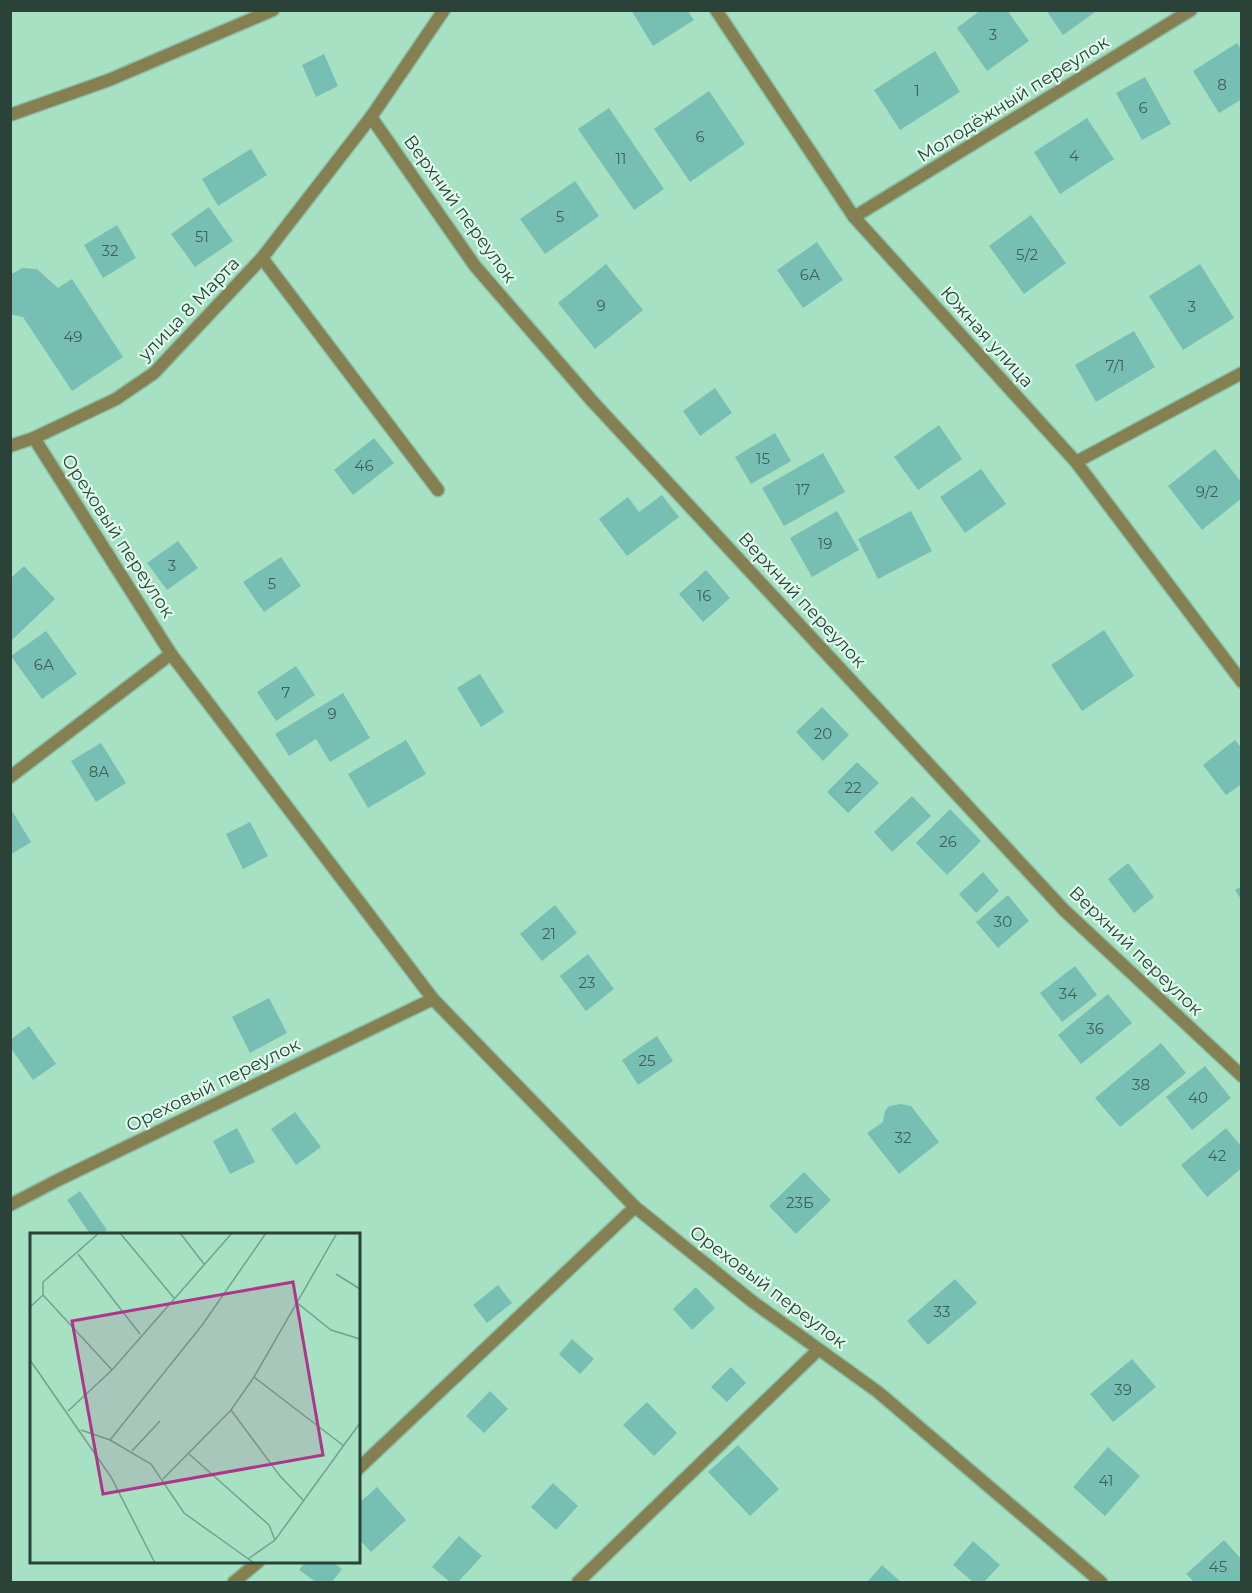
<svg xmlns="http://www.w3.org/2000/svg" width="1252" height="1593" font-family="Montserrat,sans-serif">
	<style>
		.building { fill: #78bfb3 }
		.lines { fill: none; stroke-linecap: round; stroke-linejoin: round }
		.lane-casing { stroke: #8bbea5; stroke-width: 15 }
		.street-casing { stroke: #8bbea5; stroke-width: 15 }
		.lane { stroke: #858052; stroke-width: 12 }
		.street { stroke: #858052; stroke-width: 12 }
		.labels { text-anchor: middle; stroke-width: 4.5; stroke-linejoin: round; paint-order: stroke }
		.number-label { font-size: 15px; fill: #3e6156 }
		.street-label { font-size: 18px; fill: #2a4237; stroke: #ddfbeb }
		.inset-road { fill: none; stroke: #74a18c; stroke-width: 1.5 }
		.view { fill: #af3589; fill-opacity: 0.15; stroke: #af3589; stroke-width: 3 }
		.inset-edge { fill: none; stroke: #2a4237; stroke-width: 3 }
	</style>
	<rect width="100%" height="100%" fill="#a6e1c4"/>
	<g class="building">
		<path d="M631,10H687L694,20L653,46Z"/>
		<path d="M981,10H1007L1029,41L987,71L957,28Z"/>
		<path d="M1046,10H1098L1063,35Z"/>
		<path d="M1237,43L1242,51V99L1219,113L1193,71Z"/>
		<path d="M935,51L960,92L900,130L874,90Z"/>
		<path d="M324,54L338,86L316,97L302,65Z"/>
		<path d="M1145,77L1171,124L1142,140L1116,93Z"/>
		<path d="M709,91L745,144L690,182L654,129Z"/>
		<path d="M609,108L664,189L634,210L578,129Z"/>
		<path d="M1087,118L1114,159L1060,194L1034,152Z"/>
		<path d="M251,149L267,175L218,206L202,179Z"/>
		<path d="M575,181L599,216L545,254L520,219Z"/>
		<path d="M209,207L233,241L195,267L171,234Z"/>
		<path d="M1031,215L1066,263L1024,294L989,246Z"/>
		<path d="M117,225L136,258L103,278L84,245Z"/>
		<path d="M817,242L843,280L803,308L777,270Z"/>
		<path d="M606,264L643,310L595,349L558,303Z"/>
		<path d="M1200,264L1234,318L1183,350L1149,296Z"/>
		<path d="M22,268L37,269L58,288L72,279L123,357L72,391L23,317L13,315L10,311V275Z"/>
		<path d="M1134,331L1155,367L1096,402L1075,365Z"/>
		<path d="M715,388L732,413L700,436L683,411Z"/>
		<path d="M939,425L962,459L918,490L894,457Z"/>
		<path d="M775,433L791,461L751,484L735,457Z"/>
		<path d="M374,438L394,463L353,495L334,470Z"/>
		<path d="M1215,449L1242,483V498L1202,530L1168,486Z"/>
		<path d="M823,453L845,492L784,526L762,488Z"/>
		<path d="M981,469L1006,504L965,533L940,497Z"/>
		<path d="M662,495L679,517L627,556L599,519L628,497L639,512Z"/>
		<path d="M837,511L859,550L812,577L790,538Z"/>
		<path d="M911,511L932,551L878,579L858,539Z"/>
		<path d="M178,541L198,568L167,590L147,563Z"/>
		<path d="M281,557L301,586L264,612L243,582Z"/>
		<path d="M24,566L55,599L10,642V579Z"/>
		<path d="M706,570L730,598L703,622L679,594Z"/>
		<path d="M1104,630L1134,676L1082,711L1051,665Z"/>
		<path d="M46,631L77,674L42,699L11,656Z"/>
		<path d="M296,666L315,695L276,721L257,692Z"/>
		<path d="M480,674L504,712L481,727L457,688Z"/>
		<path d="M343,693L370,738L330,762L316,739L289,756L275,734Z"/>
		<path d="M822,707L849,735L823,761L796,732Z"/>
		<path d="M406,740L426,774L368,808L348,774Z"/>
		<path d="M1235,740L1242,749V784L1226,795L1203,765Z"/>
		<path d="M101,743L126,783L96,802L71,761Z"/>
		<path d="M857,762L879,783L848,813L827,792Z"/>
		<path d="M912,796L931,816L892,852L874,832Z"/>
		<path d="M950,809L981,841L947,875L916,843Z"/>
		<path d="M12,811L31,842L10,855V812Z"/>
		<path d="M250,822L268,856L243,869L226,834Z"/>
		<path d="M1128,863L1154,897L1134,913L1108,879Z"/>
		<path d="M983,872L999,891L976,913L959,894Z"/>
		<path d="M1242,886V901L1235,890Z"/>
		<path d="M1008,895L1029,921L998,948L976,922Z"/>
		<path d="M555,905L577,933L542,961L520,934Z"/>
		<path d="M588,954L614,989L586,1011L560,976Z"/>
		<path d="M1075,966L1097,995L1062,1022L1040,993Z"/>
		<path d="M1108,994L1132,1023L1081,1064L1058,1035Z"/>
		<path d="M269,998L287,1033L250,1053L232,1017Z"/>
		<path d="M29,1026L56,1064L33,1080L10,1047V1040Z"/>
		<path d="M657,1036L673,1061L638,1085L622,1060Z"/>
		<path d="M1161,1043L1186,1073L1120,1127L1095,1098Z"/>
		<path d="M1205,1066L1231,1098L1192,1130L1166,1097Z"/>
		<path d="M901,1104L911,1106L939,1142L899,1174L867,1133L883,1122L885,1111L889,1106Z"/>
		<path d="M295,1112L321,1147L296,1165L271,1129Z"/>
		<path d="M237,1128L255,1162L230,1174L213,1141Z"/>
		<path d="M1226,1128L1242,1147V1168L1207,1197L1181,1165Z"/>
		<path d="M804,1172L831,1200L796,1234L769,1206Z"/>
		<path d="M80,1191L107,1230L101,1234H90L67,1200Z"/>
		<path d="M955,1279L977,1303L928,1345L907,1321Z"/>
		<path d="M498,1285L512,1303L487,1323L473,1305Z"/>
		<path d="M696,1287L715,1308L692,1330L673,1309Z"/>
		<path d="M572,1339L594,1359L580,1374L559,1354Z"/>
		<path d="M1132,1359L1156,1387L1113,1422L1090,1394Z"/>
		<path d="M731,1367L746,1383L727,1402L711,1387Z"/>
		<path d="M490,1391L508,1409L484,1433L466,1416Z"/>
		<path d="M647,1402L677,1433L654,1456L623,1425Z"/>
		<path d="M738,1445L779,1489L750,1516L708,1472Z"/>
		<path d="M1108,1447L1140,1476L1105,1516L1073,1487Z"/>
		<path d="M553,1483L578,1506L556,1530L531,1507Z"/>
		<path d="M377,1487L406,1520L371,1552L358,1538V1504Z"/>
		<path d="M459,1536L482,1556L458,1582H450L432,1567Z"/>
		<path d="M1224,1540L1242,1560V1582H1194L1186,1574Z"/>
		<path d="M973,1541L1000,1565L984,1582H973L953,1565Z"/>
		<path d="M305,1562H332L342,1569L332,1582H316L299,1570Z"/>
		<path d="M882,1565L901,1582H867Z"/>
	</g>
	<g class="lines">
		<defs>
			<path id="lane" d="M578,1582L818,1350"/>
			<g id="street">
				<path d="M716,10L854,217L1076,462L1242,682"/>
				<path d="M10,115L109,80L273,10"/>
				<path d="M371,117L475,266L593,402L1064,910L1242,1076"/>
				<path d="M854,217L1191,10"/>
				<path d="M262,258L438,490"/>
				<path d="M34,438L171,654L433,999L635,1207L753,1302L878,1392L1101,1582"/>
				<path d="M10,446L34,438L116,399L154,373L262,258L371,117L444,10"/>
				<path d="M1076,462L1242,373"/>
				<path d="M10,777L171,654"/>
				<path d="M10,1205L58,1180L433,999"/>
				<path d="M358,1469L635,1207"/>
				<path d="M234,1582L258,1562"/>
			</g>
		</defs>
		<use href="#lane" class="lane-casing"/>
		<use href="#street" class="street-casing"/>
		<use href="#lane" class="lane"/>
		<use href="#street" class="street"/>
	</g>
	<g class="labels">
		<g class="number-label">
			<text x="993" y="40">3</text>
			<text x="1222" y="90">8</text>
			<text x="917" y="96">1</text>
			<text x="1143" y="113">6</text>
			<text x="700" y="142">6</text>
			<text x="1074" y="161">4</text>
			<text x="621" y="164">11</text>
			<text x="560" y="222">5</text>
			<text x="202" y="242">51</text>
			<text x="110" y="256">32</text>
			<text x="1027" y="260">5/2</text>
			<text x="810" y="280">6А</text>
			<text x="601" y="311">9</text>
			<text x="1192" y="312">3</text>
			<text x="73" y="342">49</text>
			<text x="1115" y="371">7/1</text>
			<text x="763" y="464">15</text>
			<text x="364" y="471">46</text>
			<text x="803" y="495">17</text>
			<text x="1207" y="497">9/2</text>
			<text x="825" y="549">19</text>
			<text x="172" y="571">3</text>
			<text x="272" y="589">5</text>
			<text x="704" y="601">16</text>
			<text x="44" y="670">6А</text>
			<text x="286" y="698">7</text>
			<text x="332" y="719">9</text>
			<text x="823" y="739">20</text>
			<text x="99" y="777">8А</text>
			<text x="853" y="793">22</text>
			<text x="948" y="847">26</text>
			<text x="1003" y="927">30</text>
			<text x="549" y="939">21</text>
			<text x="587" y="988">23</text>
			<text x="1068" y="999">34</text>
			<text x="1095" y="1034">36</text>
			<text x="647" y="1066">25</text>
			<text x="1141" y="1090">38</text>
			<text x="1198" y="1103">40</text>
			<text x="903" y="1143">32</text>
			<text x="1217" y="1161">42</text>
			<text x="800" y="1208">23Б</text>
			<text x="942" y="1317">33</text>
			<text x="1123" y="1395">39</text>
			<text x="1106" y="1486">41</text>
			<text x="1218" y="1572">45</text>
		</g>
		<g class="street-label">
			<text transform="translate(1013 99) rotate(-32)" y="6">Молодёжный переулок</text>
			<text transform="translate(460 209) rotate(54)" y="6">Верхний переулок</text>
			<text transform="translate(189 309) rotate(-46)" y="6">улица 8 Марта</text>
			<text transform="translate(987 337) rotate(48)" y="6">Южная улица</text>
			<text transform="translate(118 536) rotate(57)" y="6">Ореховый переулок</text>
			<text transform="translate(802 600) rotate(47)" y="6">Верхний переулок</text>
			<text transform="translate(1136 951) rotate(44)" y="6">Верхний переулок</text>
			<text transform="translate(213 1085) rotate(-26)" y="6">Ореховый переулок</text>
			<text transform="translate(768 1287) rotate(37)" y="6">Ореховый переулок</text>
		</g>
	</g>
	<g transform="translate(30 1233)">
		<rect width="330" height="330" fill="#a6e1c4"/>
		<path class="inset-road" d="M90,0L144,65M150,0L174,31M48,21L110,101M306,41L330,56M13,62L82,137M266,69L301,97L330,106M0,74L13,62V49L69,0M0,127L81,244L125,330M224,144L314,213M201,177L250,243L274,268M38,178L82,137L202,0M51,197L80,207L121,231L154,280L224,330M80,207L173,91L236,0M102,218L130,188M159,221L239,292L245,307M133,246L201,177L224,144L307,0M218,326L245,307L330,190"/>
		<path class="view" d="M263,49L293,222L73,261L42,88Z"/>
		<rect width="330" height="330" class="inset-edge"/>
	</g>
	<rect width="1252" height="1593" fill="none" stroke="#2a4237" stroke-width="24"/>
</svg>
